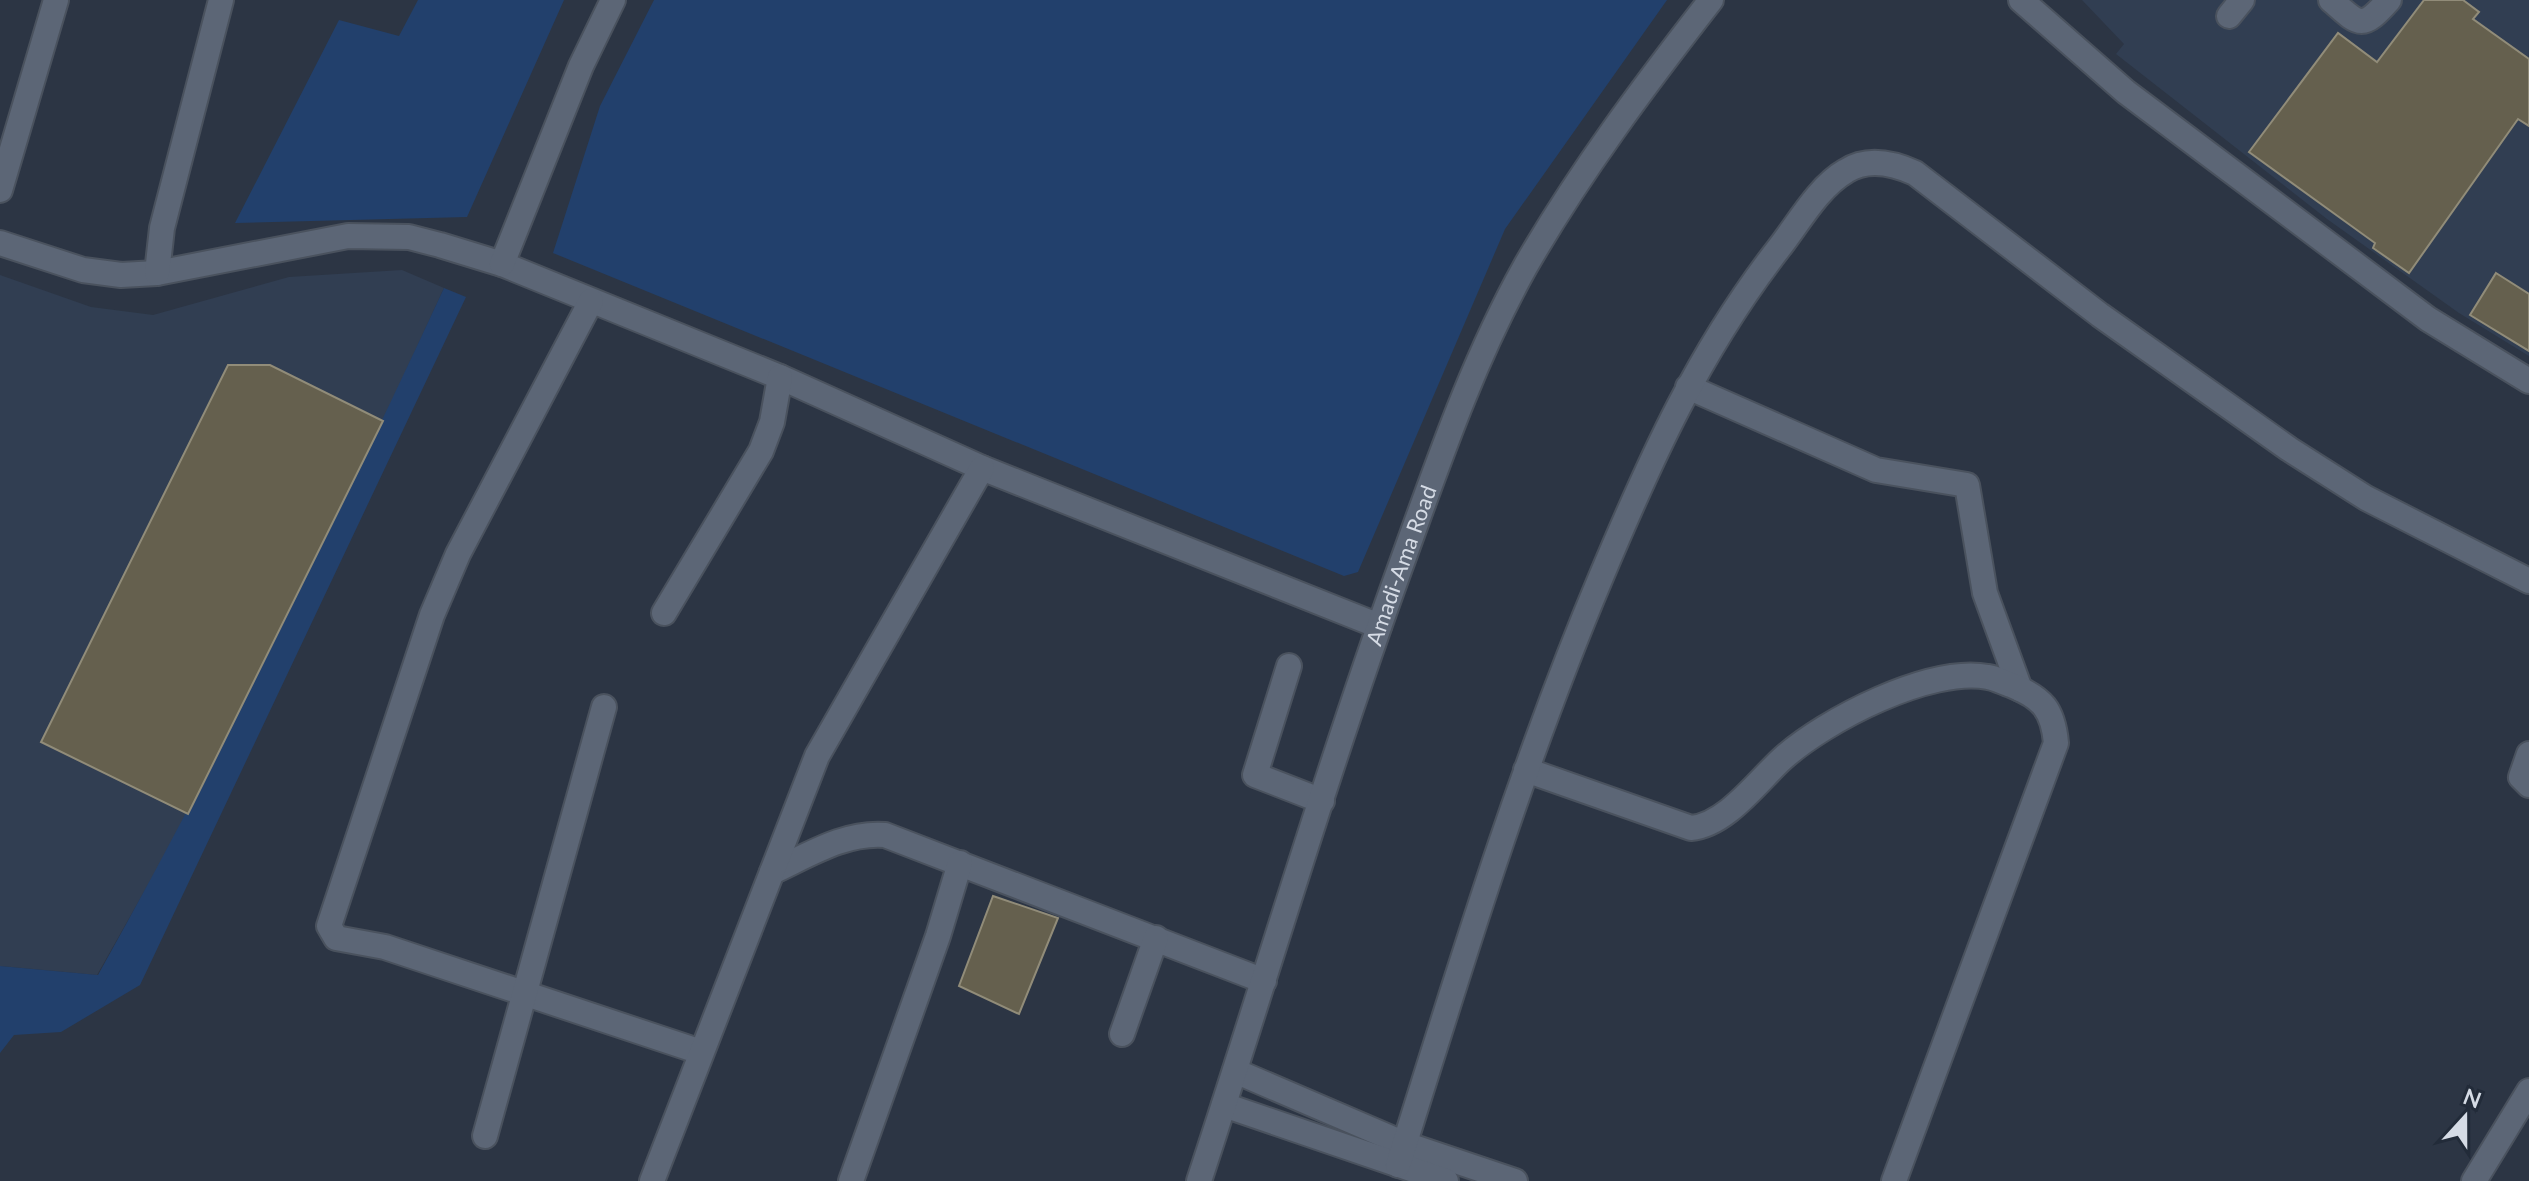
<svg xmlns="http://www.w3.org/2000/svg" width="2529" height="1181" font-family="Lato,sans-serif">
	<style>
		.built { fill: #313e52 }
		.green { fill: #22406c }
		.building { fill: #65604e; stroke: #918c79; stroke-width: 2 }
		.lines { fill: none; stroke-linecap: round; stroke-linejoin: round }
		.minor-casing { stroke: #4a525e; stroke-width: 28 }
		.minor { stroke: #5c6676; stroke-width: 24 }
		.labels { text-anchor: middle; stroke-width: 6; stroke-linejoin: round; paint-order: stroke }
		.street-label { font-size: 22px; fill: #d5dbe5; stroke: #222b39 }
	</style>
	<rect width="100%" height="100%" fill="#2c3544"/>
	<g class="built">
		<path d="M2082,0H2529V356L2459,313L2327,219L2116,54L2124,44Z"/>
		<path d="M402,270L444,288L383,421L188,814L97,975L0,966V275L91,307L153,315L289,277Z"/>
	</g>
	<g class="green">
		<path d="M418,0H564L467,217L235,223L339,20L399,36Z"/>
		<path d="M654,0H1667L1505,229L1358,572L1344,576L553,253L600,106Z"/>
		<path d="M444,288L466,297L140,985L61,1032L14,1035L0,1053V966L98,975C223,751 336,521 444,288Z"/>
	</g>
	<g class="building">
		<path d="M2424,0H2463L2479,12L2473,19L2529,59V126L2518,119L2409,273L2373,248L2375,243L2249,152L2338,33L2377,62Z"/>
		<path d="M2496,273L2529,294V351L2470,315Z"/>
		<path d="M228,365H270L383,421L188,814L41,742Z"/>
		<path d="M993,896L1058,918L1019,1014L959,986Z"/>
	</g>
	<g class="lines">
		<defs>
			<g id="minor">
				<path d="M2021,0L2126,92L2428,319L2529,381"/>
				<path d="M2331,0C2360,26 2362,30 2389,0"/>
				<path d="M2229,16L2242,0"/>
				<path d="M0,190L56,0"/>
				<path d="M0,243L83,270L121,275L157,273L348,236L409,237L440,245L502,264L780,377L982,468L1379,626"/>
				<path d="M502,264L581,66L613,0"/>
				<path d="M157,273L162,228L221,0"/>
				<path d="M591,301L458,554L432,615L329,926L336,938L385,947L701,1052"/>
				<path d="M1688,387L1876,470L1967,485L1985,593L2020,689"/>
				<path d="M664,613L761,451L772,422L780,377"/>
				<path d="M1289,666L1255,775L1322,801"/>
				<path d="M2529,754L2521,777L2529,785"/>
				<path d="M1526,770L1691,828C1726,825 1757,782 1782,759C1825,720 1930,666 1988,677C1996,678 2004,683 2011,685C2043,698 2053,710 2056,743L1894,1181"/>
				<path d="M772,872C809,855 844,832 885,835L1264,981"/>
				<path d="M1122,1034L1156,938"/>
				<path d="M1235,1071L1405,1144L1515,1181"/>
				<path d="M1224,1105L1446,1181"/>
				<path d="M485,1136L604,707"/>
				<path d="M1398,1165C1460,967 1520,769 1601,577C1651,458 1699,351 1779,248C1798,224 1818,187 1846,171C1868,157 1893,163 1915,173L2100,315L2289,449L2366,498L2529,581"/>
				<path d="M652,1181L817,756L982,468"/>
				<path d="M851,1181L938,936L960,863"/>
				<path id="s1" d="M1199,1181C1266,977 1327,770 1400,568C1437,466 1472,362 1525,267C1579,173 1644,86 1711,0"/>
				<path d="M2474,1181L2529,1091"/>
			</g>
		</defs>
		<use href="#minor" class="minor-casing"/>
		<use href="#minor" class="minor"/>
	</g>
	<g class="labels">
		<g class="street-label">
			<text dy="8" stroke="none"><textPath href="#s1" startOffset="648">Amadi-Ama Road</textPath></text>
		</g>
	</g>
	<g transform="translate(2465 1117) rotate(21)" stroke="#222b39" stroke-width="6" paint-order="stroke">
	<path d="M0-6L14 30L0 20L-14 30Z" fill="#d5dbe5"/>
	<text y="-12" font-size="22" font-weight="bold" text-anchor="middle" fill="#d5dbe5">N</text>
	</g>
</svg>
